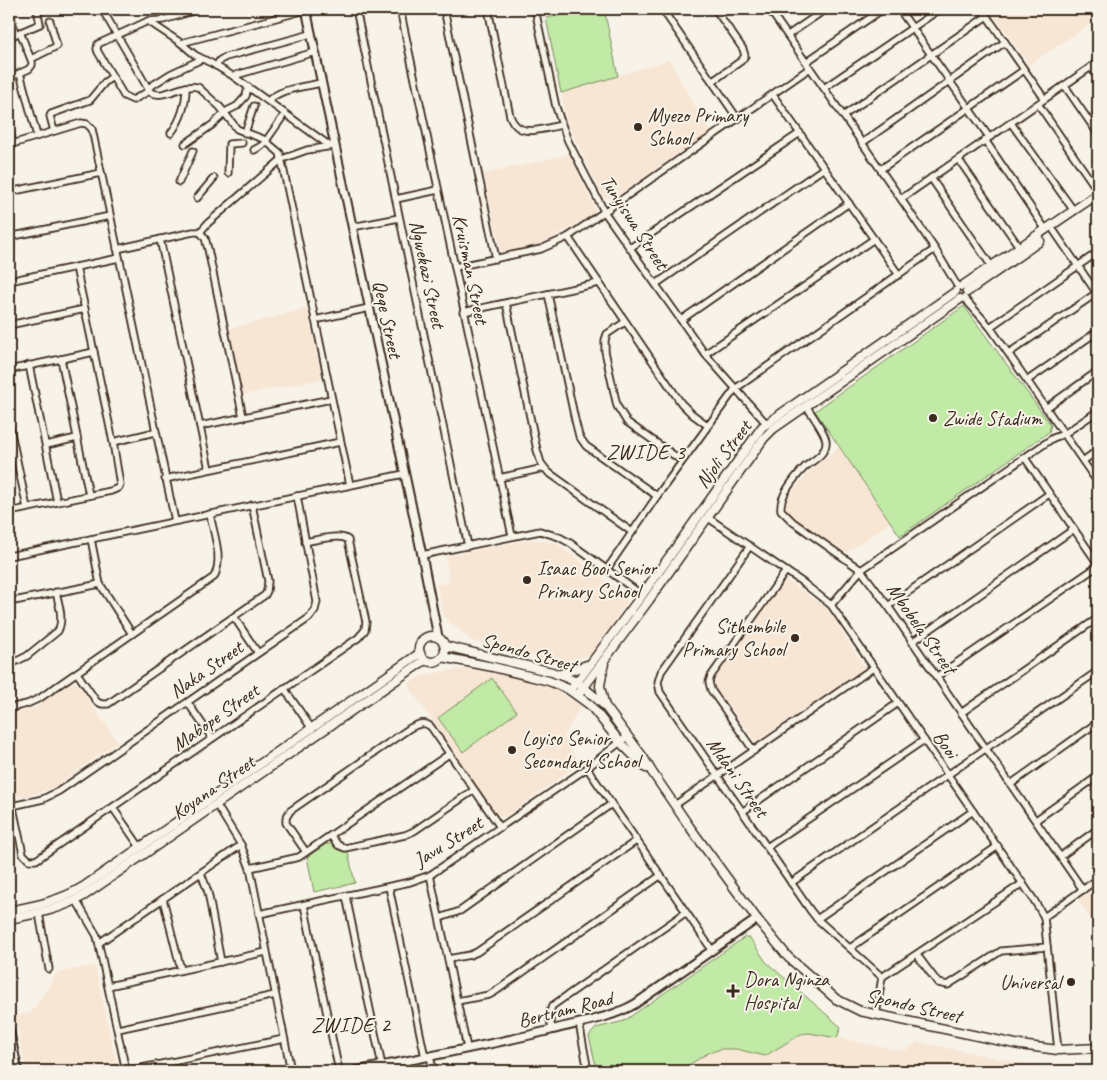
<svg xmlns="http://www.w3.org/2000/svg" width="1107" height="1080" font-family="Caveat,sans-serif">
	<style>
		.built { fill: #f8e6d5 }
		.green { fill: #c1eaa6; stroke: #7e8a62 }
		.lines { fill: none; stroke-linecap: round; stroke-linejoin: round }
		.minor-casing { stroke: #3b2a1e; stroke-width: 9 }
		.tertiary-casing { stroke: #3b2a1e; stroke-width: 11 }
		.secondary-casing { stroke: #3b2a1e; stroke-width: 11 }
		.minor { stroke: #f7f3e8; stroke-width: 5.5 }
		.tertiary { stroke: #f7f3e8; stroke-width: 7 }
		.secondary { stroke: #f7f3e8; stroke-width: 8 }
		.poi-dot { fill: #3b2a1e; stroke: #f7f3e8; stroke-width: 2 }
		.labels { text-anchor: middle; stroke-width: 4; stroke-linejoin: round; paint-order: stroke }
		.poi-label { font-size: 20px; fill: #3b2a1e; stroke: #f7f3e8; text-anchor: start }
		.street-label { font-size: 20px; fill: #3b2a1e; stroke: #f7f3e8 }
		.neighbourhood-label { font-size: 21px; letter-spacing: 1px; fill: #3b2a1e; stroke: #f7f3e8 }
	</style>
	<rect width="100%" height="100%" fill="#f7f3e8"/>
	<filter id="ink" filterUnits="userSpaceOnUse"><feTurbulence type="fractalNoise" baseFrequency=".02" numOctaves="2"/><feDisplacementMap in="SourceGraphic" scale="10" xChannelSelector="R" yChannelSelector="G"/><feConvolveMatrix kernelMatrix="1 2 1 2 8 2 1 2 1" color-interpolation-filters="sRGB"/></filter>
	<g filter="url(#ink)">
		<g class="built">
			<path d="M989,9H1098V19L1029,65Z"/>
			<path d="M669,60L710,132L612,199L603,197L567,122L561,93Z"/>
			<path d="M569,154L597,212L542,244L501,253L484,174Z"/>
			<path d="M307,308L322,379L243,395L229,329Z"/>
			<path d="M839,447L891,522L846,553L787,514L785,502L810,470Z"/>
			<path d="M533,539L556,543L627,596V603L591,654L561,665L472,641L443,616L437,583L449,584L446,556Z"/>
			<path d="M785,579L827,608L865,668L756,742L715,688V678Z"/>
			<path d="M470,669L505,675L554,688L581,706L564,737L580,763L505,817L497,815L407,684L421,676L450,670Z"/>
			<path d="M70,682L77,683L118,742L51,789L28,796L19,797L13,793L9,770V714L35,708Z"/>
			<path d="M1098,887V931L1078,900Z"/>
			<path d="M745,937L750,938L766,962L841,1027L838,1038L904,1051L918,1042L1061,1071H597L589,1037L596,1028L624,1021Z"/>
			<path d="M95,965L118,1071H26L15,1016L31,1013L57,973Z"/>
		</g>
		<g class="green">
			<path d="M594,9H604L618,76L561,93L546,18Z"/>
			<path d="M964,306L1051,425L1049,432L900,536L815,411Z"/>
			<path d="M492,678L517,712L463,752L438,718Z"/>
			<path d="M326,844H332L339,850L348,852L355,883L314,892L307,857Z"/>
			<path d="M745,937L750,938L766,962L841,1027L837,1038L809,1033L801,1034L765,1056L736,1049H721L708,1053L679,1071H597L589,1036L596,1028L624,1021Z"/>
		</g>
		<g class="lines">
			<defs>
				<g id="minor">
					<path d="M9,9L15,34"/>
					<path d="M102,9L150,92C164,100 182,83 198,87L220,107L237,129L263,139L280,153L350,485"/>
					<path d="M356,9L468,546"/>
					<path d="M400,9L512,536"/>
					<path d="M444,9L496,259"/>
					<path d="M488,9L510,116C519,140 542,128 562,125"/>
					<path d="M535,9L556,107L562,125L568,141L605,213L705,354L766,423"/>
					<path d="M662,9L738,119"/>
					<path d="M769,9L901,199L935,249L958,287"/>
					<path d="M899,9L989,137"/>
					<path d="M982,9L1044,98"/>
					<path d="M148,21L181,43L195,55L211,63L233,76L330,146"/>
					<path d="M788,35L826,9"/>
					<path d="M9,37L40,24L37,9"/>
					<path d="M181,43L306,10"/>
					<path d="M31,59L57,46L50,21"/>
					<path d="M806,62L883,9"/>
					<path d="M216,66L220,60L226,57L311,34"/>
					<path d="M1091,67L1098,78"/>
					<path d="M20,73L37,136"/>
					<path d="M233,76L315,52"/>
					<path d="M9,78L29,69L32,65V62L20,32"/>
					<path d="M713,81L741,61L745,56L743,49L715,9"/>
					<path d="M1065,86L1098,134"/>
					<path d="M148,88L170,74L202,59"/>
					<path d="M824,88L940,9"/>
					<path d="M149,91L133,100L124,96L98,52L97,49L98,44L148,21L163,20L200,9"/>
					<path d="M773,95L899,275"/>
					<path d="M268,101C281,88 304,87 321,83"/>
					<path d="M1038,104L1098,191"/>
					<path d="M843,116L987,16"/>
					<path d="M1011,123L1074,211"/>
					<path d="M9,129L13,143"/>
					<path d="M54,131L50,116L51,114L90,100L105,82L112,77"/>
					<path d="M171,133C181,120 186,104 186,87"/>
					<path d="M245,133L254,106"/>
					<path d="M985,140L1046,230"/>
					<path d="M862,143L1005,42"/>
					<path d="M185,144L212,125L227,111L237,106L246,96L248,87"/>
					<path d="M9,145L81,123L87,124L92,129L175,521"/>
					<path d="M254,150L263,145L282,118"/>
					<path d="M959,160L1020,248"/>
					<path d="M881,169L1024,70"/>
					<path d="M228,173L229,144L242,143"/>
					<path d="M931,178L992,267"/>
					<path d="M179,182L193,151"/>
					<path d="M9,192L101,173"/>
					<path d="M197,198L214,178"/>
					<path d="M396,199L438,190"/>
					<path d="M901,199L1098,62"/>
					<path d="M352,227L399,218"/>
					<path d="M1054,231L1098,295"/>
					<path d="M200,232L205,238L208,249L243,417"/>
					<path d="M200,232L208,223L282,159L307,150L333,146"/>
					<path d="M9,237L110,216"/>
					<path d="M568,237L681,403L692,414L707,425"/>
					<path d="M160,239L209,469"/>
					<path d="M630,248L800,133"/>
					<path d="M117,249L193,232H200"/>
					<path d="M455,267L541,249L568,237L810,68"/>
					<path d="M9,281L119,258"/>
					<path d="M656,284L824,168"/>
					<path d="M548,294L575,420L579,436L586,446L657,496"/>
					<path d="M964,298L990,327L1098,483"/>
					<path d="M506,303L537,450L541,463L548,472L632,532"/>
					<path d="M463,312L599,283"/>
					<path d="M315,320L369,308"/>
					<path d="M681,320L849,203"/>
					<path d="M625,322L607,334L605,340V351L617,406L627,422L682,461"/>
					<path d="M9,325L85,309"/>
					<path d="M990,327L1098,252"/>
					<path d="M1009,353L1098,292"/>
					<path d="M705,354L874,239"/>
					<path d="M61,359L89,495"/>
					<path d="M29,365L57,502"/>
					<path d="M9,370L94,352"/>
					<path d="M1028,380L1098,331"/>
					<path d="M807,407C812,415 825,432 826,441C827,454 813,460 805,467C795,477 779,496 781,510L793,522L861,570L888,606L1083,890"/>
					<path d="M1046,408L1098,371"/>
					<path d="M9,423L27,508"/>
					<path d="M200,426L331,399"/>
					<path d="M113,442L155,432"/>
					<path d="M46,445L77,438"/>
					<path d="M1025,458L1098,564"/>
					<path d="M1083,461L1098,450"/>
					<path d="M499,478L544,468"/>
					<path d="M165,479L340,442"/>
					<path d="M9,512L111,491L118,488L120,485L113,442L76,267"/>
					<path d="M707,517L802,582L831,605L1034,900L1044,917L1058,1050"/>
					<path d="M91,539L100,584L132,634"/>
					<path d="M750,546L661,672L658,682L660,692L810,910L817,919L882,977L876,1015"/>
					<path d="M422,555L540,531L559,537L570,543L642,595"/>
					<path d="M9,556L404,474"/>
					<path d="M607,569L657,496L735,389L935,249"/>
					<path d="M9,602L100,584"/>
					<path d="M831,605L861,570L1053,438L1064,434L1098,411"/>
					<path d="M888,606L1049,494"/>
					<path d="M234,617L258,653"/>
					<path d="M912,642L1074,529"/>
					<path d="M9,665L27,656L58,631C64,619 59,605 56,592"/>
					<path d="M77,673L97,702L102,704H108L265,595L267,591L268,581L252,505"/>
					<path d="M936,677L1098,566"/>
					<path d="M284,688L312,729"/>
					<path d="M188,703L212,738"/>
					<path d="M9,708L27,704L40,698L214,577C224,558 213,533 210,514"/>
					<path d="M961,713L1098,618"/>
					<path d="M754,751L711,690L709,682L711,676L786,571"/>
					<path d="M587,768L712,950"/>
					<path d="M1011,784L1098,722"/>
					<path d="M9,789L23,854L29,860H36L358,638L365,630L366,622L348,540C341,533 316,540 305,542"/>
					<path d="M216,804L241,845L250,868L291,1071"/>
					<path d="M675,805L873,668"/>
					<path d="M12,806L43,799L59,791L309,618L315,610L317,602L297,496"/>
					<path d="M113,808L140,847"/>
					<path d="M742,812L898,703"/>
					<path d="M1036,820L1098,776"/>
					<path d="M331,836L338,845L345,848L405,835L414,831L474,790"/>
					<path d="M767,847L924,740"/>
					<path d="M306,852L286,823V818L290,811L410,728C418,724 424,721 431,727L500,827"/>
					<path d="M1061,856L1098,829"/>
					<path d="M250,868L299,857L449,754"/>
					<path d="M201,873L208,892L221,962"/>
					<path d="M430,875L467,1048"/>
					<path d="M791,883L1098,671"/>
					<path d="M389,887L425,1057"/>
					<path d="M346,896L382,1066"/>
					<path d="M163,899L181,970"/>
					<path d="M76,900L97,936L126,1071"/>
					<path d="M304,905L339,1071"/>
					<path d="M39,913L49,969"/>
					<path d="M259,914L410,882L430,875L587,768L628,736"/>
					<path d="M1044,917L1098,879"/>
					<path d="M440,918L460,911L610,805"/>
					<path d="M817,919L973,811"/>
					<path d="M99,943L241,845"/>
					<path d="M850,948L998,846"/>
					<path d="M917,955L938,983L948,985L1001,951L1047,947"/>
					<path d="M448,959L470,955L477,952L636,841"/>
					<path d="M882,977L1023,883"/>
					<path d="M108,986L266,952"/>
					<path d="M457,1001L489,995L496,991L660,876"/>
					<path d="M579,1023L588,1071"/>
					<path d="M118,1029L275,995"/>
					<path d="M552,1029L549,1015L552,1006L685,913"/>
					<path d="M430,1056L433,1071"/>
					<path d="M127,1071L284,1039"/>
				</g>
				<g id="tertiary">
					<path d="M306,9L422,555L438,637"/>
					<path d="M9,1029L18,1071"/>
					<path d="M355,1071C421,1058 486,1046 551,1030C580,1022 609,1019 635,1004L757,919"/>
				</g>
				<g id="secondary">
					<path d="M962,286L1098,194"/>
					<path d="M967,292L1040,241"/>
					<circle cx="432" cy="649" r="13"/>
					<path d="M445,646L552,672L577,682L594,696L605,706L643,757L652,772L689,826L757,919L788,957L836,999L860,1011L1020,1045L1058,1050L1098,1048"/>
					<path d="M442,657L493,667L549,681L568,689L590,705L620,742L646,768"/>
					<path d="M604,663L600,686L604,703"/>
					<path d="M558,675L587,665"/>
					<path d="M571,690L642,595L762,427L955,292"/>
					<path d="M578,695L649,600L764,438L773,429L960,299"/>
					<path d="M9,911C35,906 60,901 83,887L420,653"/>
					<path d="M9,919C35,914 62,909 85,895L425,660"/>
				</g>
			</defs>
			<use href="#minor" class="minor-casing"/>
			<use href="#tertiary" class="tertiary-casing"/>
			<use href="#secondary" class="secondary-casing"/>
			<use href="#minor" class="minor"/>
			<use href="#tertiary" class="tertiary"/>
			<use href="#secondary" class="secondary"/>
		</g>
	</g>
	<g class="poi-dot">
		<circle cx="638" cy="127" r="5"/>
		<circle cx="933" cy="418" r="5"/>
		<circle cx="527" cy="580" r="5"/>
		<circle cx="795" cy="638" r="5"/>
		<circle cx="512" cy="750" r="5"/>
		<circle cx="1071" cy="982" r="5"/>
		<path d="M730.5 983.5h5v5h5v5h-5v5h-5v-5h-5v-5h5z"/>
	</g>
	<g class="labels">
		<g class="poi-label">
			<text x="648" y="122">Myezo Primary<tspan x="648" dy="23">School</tspan></text>
			<text x="943" y="425">Zwide Stadium</text>
			<text x="537" y="575">Isaac Booi Senior<tspan x="537" dy="23">Primary School</tspan></text>
			<text x="785" y="633" text-anchor="end">Sithembile<tspan x="785" dy="23">Primary School</tspan></text>
			<text x="522" y="745">Loyiso Senior<tspan x="522" dy="23">Secondary School</tspan></text>
			<text x="744" y="986">Dora Nginza<tspan x="744" dy="23">Hospital</tspan></text>
			<text x="1061" y="989" text-anchor="end">Universal</text>
		</g>
		<g class="street-label">
			<text transform="translate(635 222) rotate(57)" y="7">Tunyiswa Street</text>
			<text transform="translate(471 269) rotate(78)" y="7">Kruisman Street</text>
			<text transform="translate(428 274) rotate(78)" y="7">Ngwekazi Street</text>
			<text transform="translate(388 319) rotate(78)" y="7">Qeqe Street</text>
			<text transform="translate(723 454) rotate(-53)" y="7">Njoli Street</text>
			<text transform="translate(922 628) rotate(55)" y="7">Mbobela Street</text>
			<text transform="translate(529 652) rotate(16)" y="7">Spondo Street</text>
			<text transform="translate(206 669) rotate(-35)" y="7">Naka Street</text>
			<text transform="translate(215 717) rotate(-35)" y="7">Mabope Street</text>
			<text transform="translate(946 744) rotate(55)" y="7">Booi</text>
			<text transform="translate(738 777) rotate(55)" y="7">Mdani Street</text>
			<text transform="translate(213 787) rotate(-35)" y="7">Koyana Street</text>
			<text transform="translate(448 841) rotate(-32)" y="7">Javu Street</text>
			<text transform="translate(914 1005) rotate(13)" y="7">Spondo Street</text>
			<text transform="translate(565 1009) rotate(-14)" y="7">Bertram Road</text>
		</g>
		<g class="neighbourhood-label">
			<text x="646" y="459">ZWIDE 3</text>
			<text x="351" y="1032">ZWIDE 2</text>
		</g>
	</g>
	<rect width="1107" height="1080" fill="none" stroke="#f7f3e8" stroke-width="30"/>
	<rect x="15" y="15" width="1077" height="1050" fill="none" stroke="#3b2a1e" stroke-width="2" filter="url(#ink)"/>
</svg>
